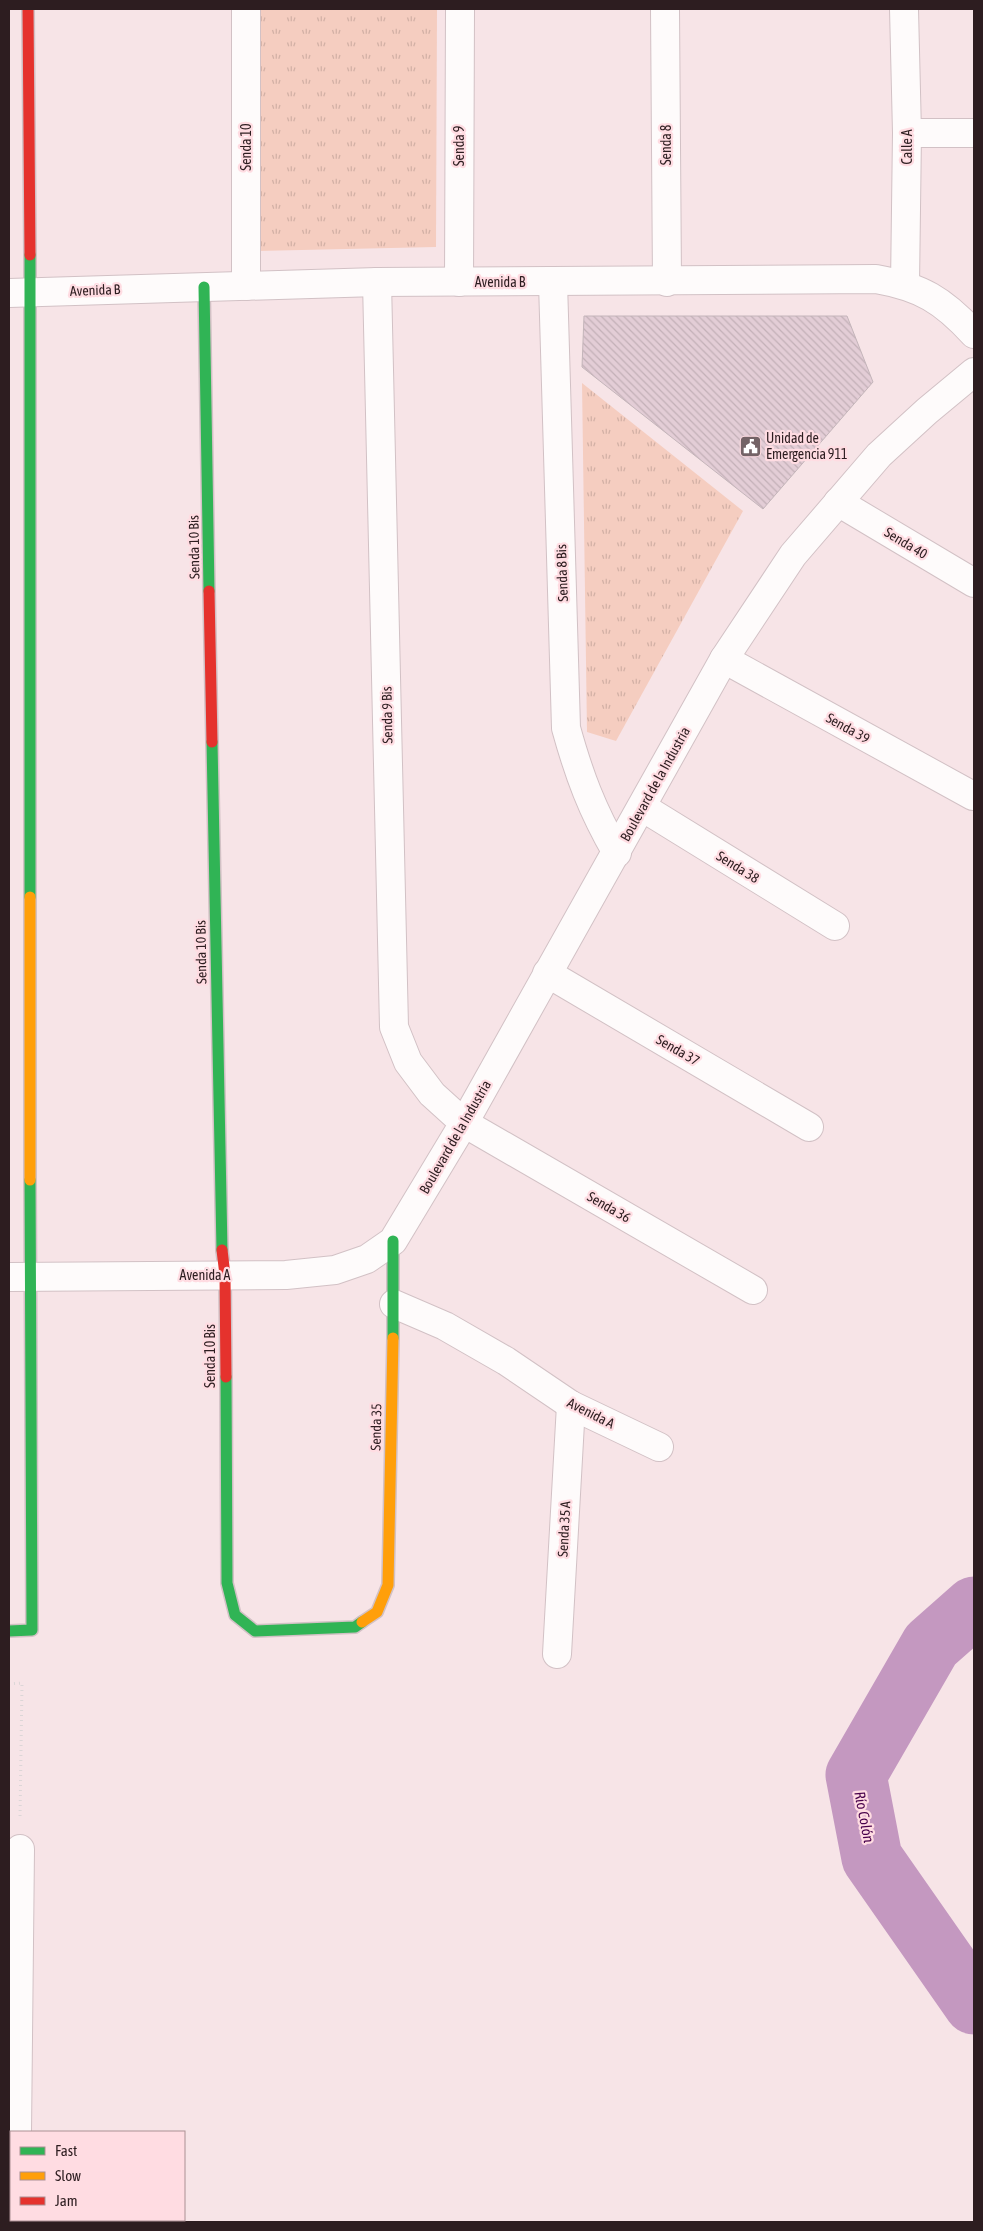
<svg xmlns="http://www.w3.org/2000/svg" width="983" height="2231" font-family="'Asap Condensed',sans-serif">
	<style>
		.park { fill: url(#park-tufts) }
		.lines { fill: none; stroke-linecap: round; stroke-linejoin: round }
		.river { stroke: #c498c0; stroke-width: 61 }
		.building { fill: url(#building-back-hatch); stroke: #c4b5ba }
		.street-casing { stroke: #d2c1c5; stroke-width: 30 }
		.fast-casing { stroke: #d2c1c5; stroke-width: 14 }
		.slow-casing { stroke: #d2c1c5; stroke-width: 14 }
		.jam-casing { stroke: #d2c1c5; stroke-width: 14 }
		.path { stroke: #dcd6d7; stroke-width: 3; stroke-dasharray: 1 4; stroke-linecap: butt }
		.street { stroke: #fefbfb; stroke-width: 28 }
		.fast { stroke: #30b455; stroke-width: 11 }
		.slow { stroke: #ff9f0a; stroke-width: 11 }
		.jam { stroke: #e5322d; stroke-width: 11 }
		.labels { text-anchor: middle; stroke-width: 4.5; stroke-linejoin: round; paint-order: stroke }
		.street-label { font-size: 14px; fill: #2d1d20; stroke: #ffdce2 }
		.poi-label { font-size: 14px; fill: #2d1d20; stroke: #ffdce2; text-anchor: start }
		.water-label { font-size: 15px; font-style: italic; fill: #48004b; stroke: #ffdce2 }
	</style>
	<defs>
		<pattern id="park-tufts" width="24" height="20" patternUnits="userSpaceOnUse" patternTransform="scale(1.25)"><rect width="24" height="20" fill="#f5cdc0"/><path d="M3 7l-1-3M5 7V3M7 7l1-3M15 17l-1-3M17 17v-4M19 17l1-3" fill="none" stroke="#d2b0a5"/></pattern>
		<pattern id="building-back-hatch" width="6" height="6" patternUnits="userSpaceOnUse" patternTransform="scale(1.25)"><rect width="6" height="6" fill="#e3cdd6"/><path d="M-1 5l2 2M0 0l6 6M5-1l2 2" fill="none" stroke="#c3b0b7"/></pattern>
	</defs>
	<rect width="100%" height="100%" fill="#f7e4e7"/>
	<g class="park">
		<path d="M260,9H437L436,247L257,251Z"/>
		<path d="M582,383L743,511L616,741L587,732Z"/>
	</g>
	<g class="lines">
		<path class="river" d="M974,1607L931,1645L856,1775L872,1858L974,2004"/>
	</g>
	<path class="building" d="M584,316H847L873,382L763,509L582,367Z"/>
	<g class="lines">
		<defs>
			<g id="street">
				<path d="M665,9L667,282"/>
				<path d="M904,9L907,133L905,285"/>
				<path d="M907,133H974"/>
				<path d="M377,282L394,1027L408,1062L432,1094L464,1123L753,1290"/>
				<path d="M459,282L460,9"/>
				<path d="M553,282L566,728C579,775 592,810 617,853"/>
				<path d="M246,286V9"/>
				<path d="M9,293L377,282L876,279C921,287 943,300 974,334"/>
				<path d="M838,502L974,583"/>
				<path d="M724,659L973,796"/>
				<path d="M642,807L835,926"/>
				<path d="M547,973L809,1127"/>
				<path d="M9,1277L286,1275L335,1270L367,1259L393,1241L464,1123L724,659L793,555L879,455L927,411L974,372"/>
				<path d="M394,1304L445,1326L506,1361L571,1405L659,1447"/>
				<path d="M557,1654L571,1405"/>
				<path d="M17,2132L20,1849"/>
				<path d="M16,2222V2220"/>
			</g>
			<g id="fast">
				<path d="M30,255V897"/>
				<path d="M204,287L209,591"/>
				<path d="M212,742L222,1250"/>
				<path d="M393,1241V1338"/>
				<path d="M226,1377L227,1583L235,1615L255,1631L355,1627L362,1622"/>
				<path d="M9,1631L32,1630L30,1180"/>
			</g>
			<g id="slow">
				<path d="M30,1180V897"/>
				<path d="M362,1622L377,1612L388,1585L393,1338"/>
			</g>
			<g id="jam">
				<path d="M28,9L30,255"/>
				<path d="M209,591L212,742"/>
				<path d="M222,1250L225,1275L226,1377"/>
			</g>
		</defs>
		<use href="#street" class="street-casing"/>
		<use href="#fast" class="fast-casing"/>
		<use href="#slow" class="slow-casing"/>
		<use href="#jam" class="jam-casing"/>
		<path class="path" d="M9,1684L22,1683L20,1819"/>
		<use href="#street" class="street"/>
		<use href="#fast" class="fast"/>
		<use href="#slow" class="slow"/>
		<use href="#jam" class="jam"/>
	</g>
	<defs>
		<symbol id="civic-square" viewBox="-11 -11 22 22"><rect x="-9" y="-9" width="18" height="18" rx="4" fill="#746366" stroke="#ffdce2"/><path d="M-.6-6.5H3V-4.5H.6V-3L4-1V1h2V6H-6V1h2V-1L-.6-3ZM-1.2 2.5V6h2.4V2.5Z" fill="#fff"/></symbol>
	</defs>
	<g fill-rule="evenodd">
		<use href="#civic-square" x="738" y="434" width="25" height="25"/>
	</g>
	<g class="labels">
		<g class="street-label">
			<text transform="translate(666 145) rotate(-90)" y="5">Senda 8</text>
			<text transform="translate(459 146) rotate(-90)" y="5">Senda 9</text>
			<text transform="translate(246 147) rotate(-90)" y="5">Senda 10</text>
			<text transform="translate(907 147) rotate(-90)" y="5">Calle A</text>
			<text x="500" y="287">Avenida B</text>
			<text transform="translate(95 290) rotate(-2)" y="5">Avenida B</text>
			<text transform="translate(906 543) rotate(31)" y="5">Senda 40</text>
			<text transform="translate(194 547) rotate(-91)" y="5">Senda 10 Bis</text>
			<text transform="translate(562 573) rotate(-92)" y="5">Senda 8 Bis</text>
			<text transform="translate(387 715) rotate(-91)" y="5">Senda 9 Bis</text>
			<text transform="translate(848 728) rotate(29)" y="5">Senda 39</text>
			<text transform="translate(655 784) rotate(-61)" y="5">Boulevard de la Industria</text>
			<text transform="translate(738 867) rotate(32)" y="5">Senda 38</text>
			<text transform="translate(201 952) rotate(-91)" y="5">Senda 10 Bis</text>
			<text transform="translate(678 1050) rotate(30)" y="5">Senda 37</text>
			<text transform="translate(455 1137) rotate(-60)" y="5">Boulevard de la Industria</text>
			<text transform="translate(609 1207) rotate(30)" y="5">Senda 36</text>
			<text x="205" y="1280">Avenida A</text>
			<text transform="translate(210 1356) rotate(-90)" y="5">Senda 10 Bis</text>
			<text transform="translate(591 1413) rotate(27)" y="5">Avenida A</text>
			<text transform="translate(376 1427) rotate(-89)" y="5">Senda 35</text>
			<text transform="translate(564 1529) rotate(-87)" y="5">Senda 35 A</text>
		</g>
		<g class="poi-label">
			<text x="766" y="443">Unidad de<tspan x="766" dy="16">Emergencia 911</tspan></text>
		</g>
		<g class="water-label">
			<text transform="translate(864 1817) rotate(79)" y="5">Río Colón</text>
		</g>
	</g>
	<rect width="983" height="2231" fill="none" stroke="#2d1d20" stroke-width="20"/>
	<rect x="10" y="2131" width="175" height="90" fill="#ffdce2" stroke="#ab9094"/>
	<rect x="20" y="2147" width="25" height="8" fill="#30b455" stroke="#ab9094"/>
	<text x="55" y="2156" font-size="15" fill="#2d1d20">Fast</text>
	<rect x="20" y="2172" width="25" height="8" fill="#ff9f0a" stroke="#ab9094"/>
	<text x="55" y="2181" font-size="15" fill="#2d1d20">Slow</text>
	<rect x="20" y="2197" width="25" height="8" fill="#e5322d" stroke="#ab9094"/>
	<text x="55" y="2206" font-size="15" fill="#2d1d20">Jam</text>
</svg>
